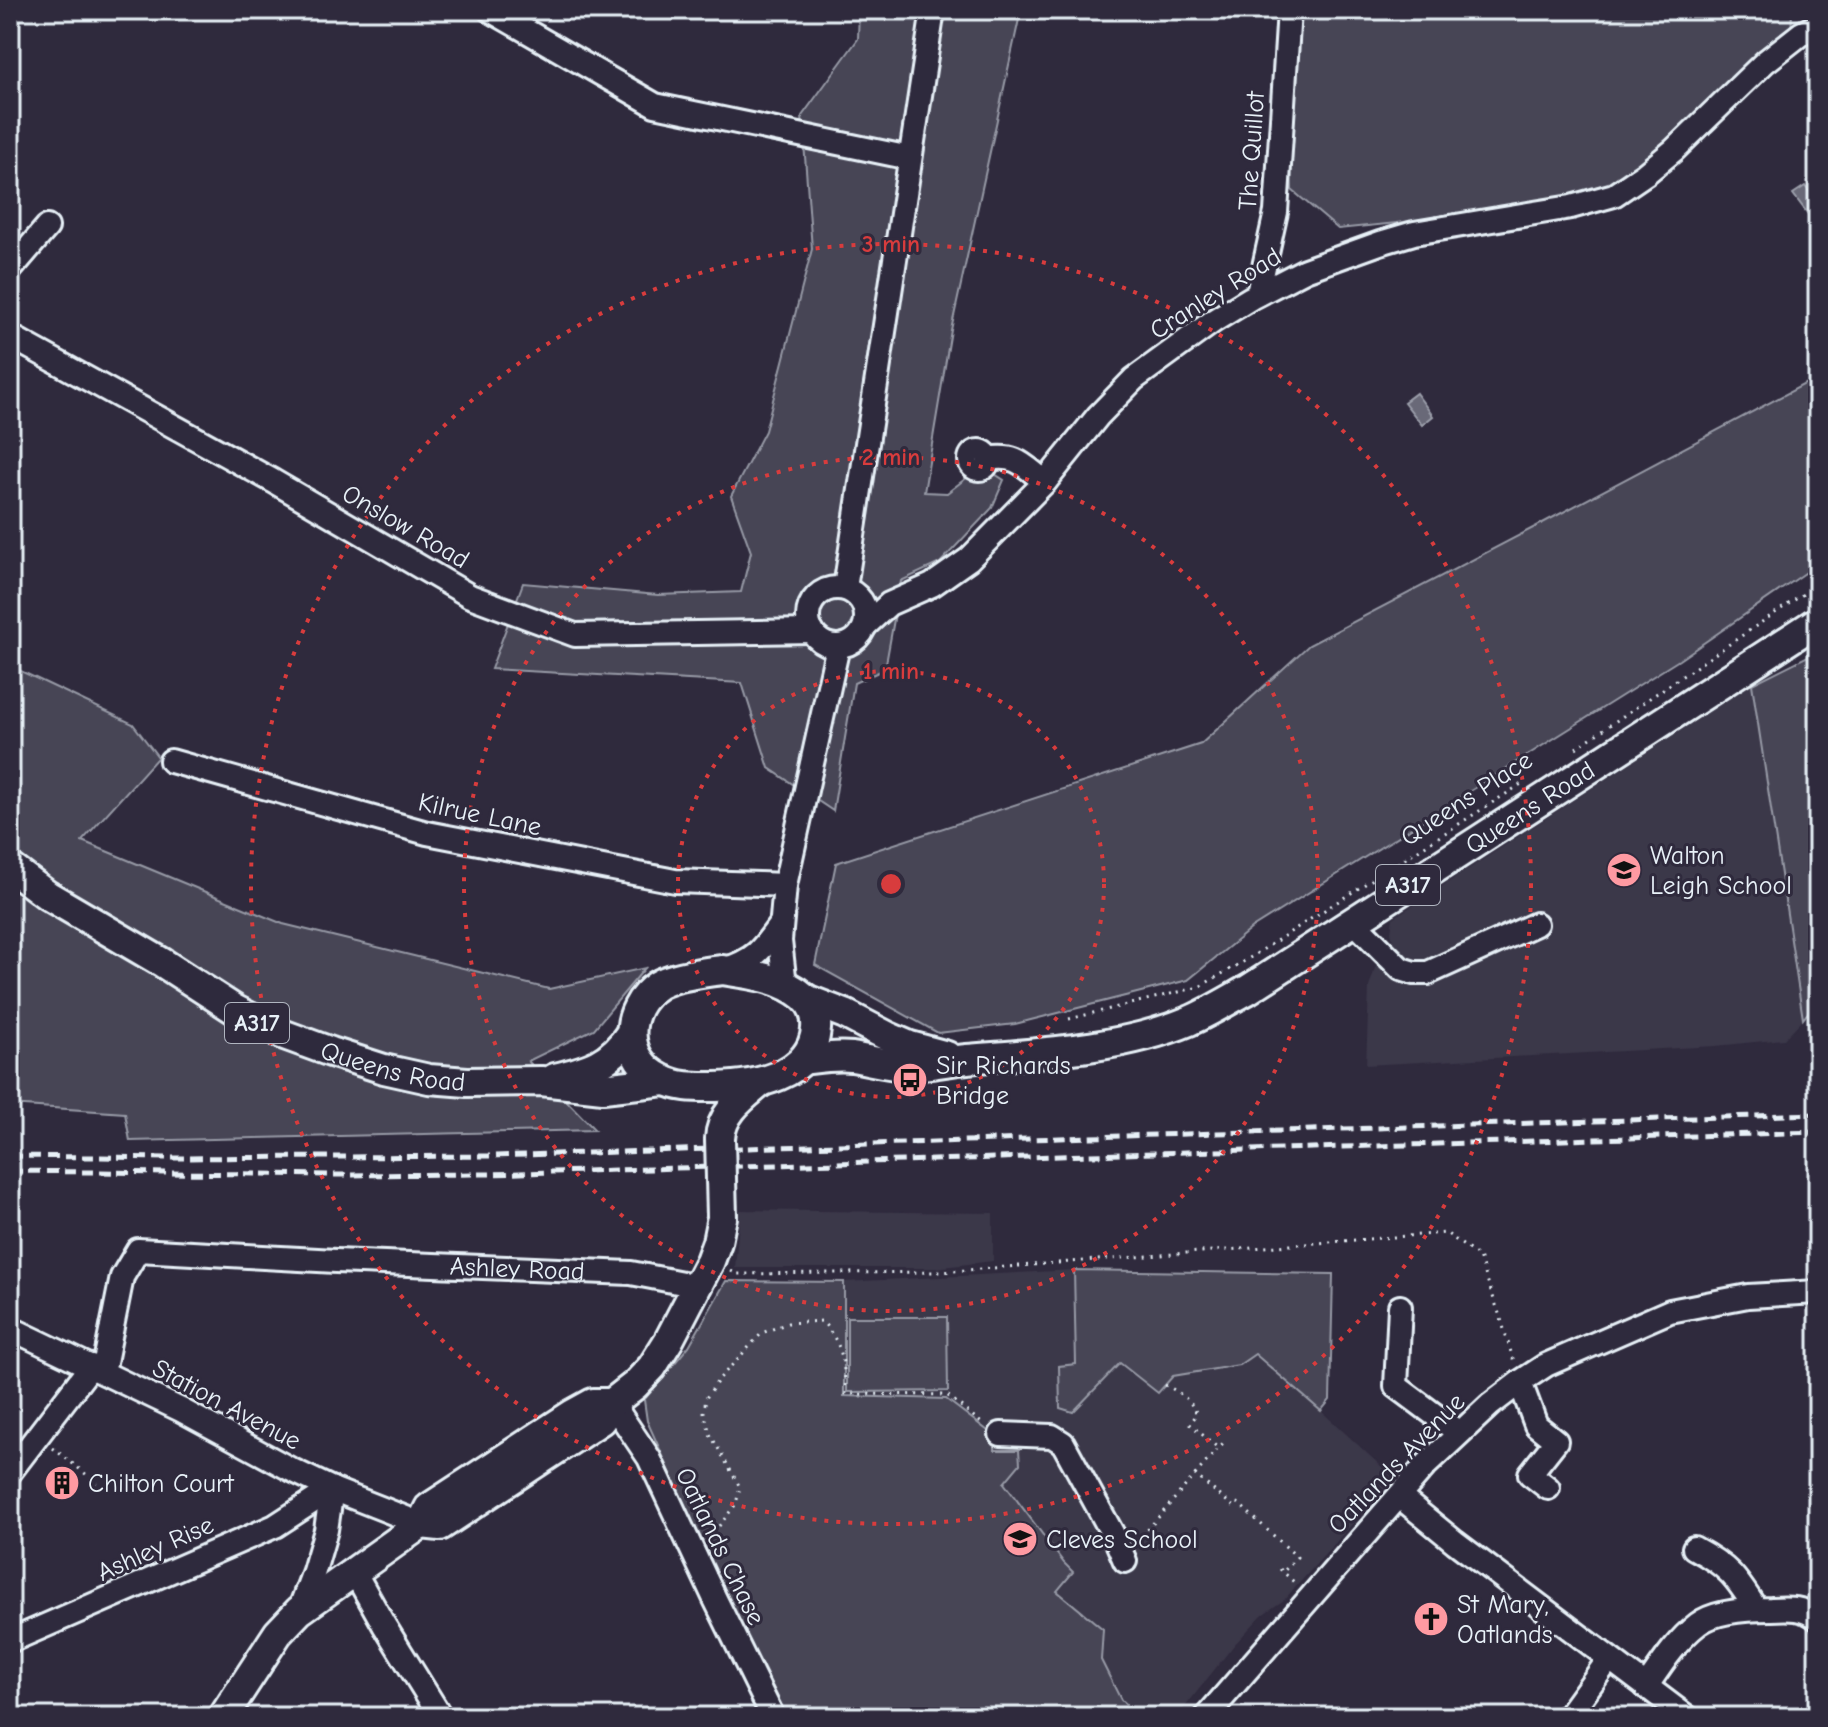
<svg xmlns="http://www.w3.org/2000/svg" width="1828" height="1727" font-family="'Comic Neue',sans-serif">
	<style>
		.built { fill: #3b3749 }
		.green { fill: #464455; stroke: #979aa6; stroke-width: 2 }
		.water { fill: #696978; stroke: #9c9fab; stroke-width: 2 }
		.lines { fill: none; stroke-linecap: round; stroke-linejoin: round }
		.minor-casing { stroke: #e8f1f8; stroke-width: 28 }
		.major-casing { stroke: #e8f1f8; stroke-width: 34 }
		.path { stroke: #e8f1f8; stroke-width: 3; stroke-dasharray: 2 6; stroke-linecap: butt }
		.minor { stroke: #2f2a3d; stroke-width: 22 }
		.major { stroke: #2f2a3d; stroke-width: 28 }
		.rail { stroke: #e8f1f8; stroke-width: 5; stroke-dasharray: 12 6; stroke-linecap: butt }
		.major-bridge-casing { stroke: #e8f1f8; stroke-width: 34; stroke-linecap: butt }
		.major-bridge { stroke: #2f2a3d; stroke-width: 28 }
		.ring { fill: none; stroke: #d83c3d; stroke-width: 4; stroke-dasharray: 4 8 }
		.labels { text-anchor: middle; stroke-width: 6; stroke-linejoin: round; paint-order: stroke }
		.shield { fill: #2f2a3d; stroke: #b0b5c0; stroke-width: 2 }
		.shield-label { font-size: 24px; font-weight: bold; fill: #e8f1f8 }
		.street-label { font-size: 26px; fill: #e8f1f8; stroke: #2f2a3d }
		.poi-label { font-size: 26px; fill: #e8f1f8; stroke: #2f2a3d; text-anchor: start }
		.centre { fill: #d83c3d; stroke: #2f2a3d; stroke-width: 4 }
		.ring-label { font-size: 24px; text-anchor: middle; font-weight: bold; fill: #d83c3d; stroke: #2f2a3d; stroke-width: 6; stroke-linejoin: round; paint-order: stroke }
	</style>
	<rect width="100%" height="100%" fill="#2f2a3d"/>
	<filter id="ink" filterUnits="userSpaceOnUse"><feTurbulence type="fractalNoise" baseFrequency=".0125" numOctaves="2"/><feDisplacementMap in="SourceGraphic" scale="16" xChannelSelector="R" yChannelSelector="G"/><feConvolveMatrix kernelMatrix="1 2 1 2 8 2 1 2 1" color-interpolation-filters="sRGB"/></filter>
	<g filter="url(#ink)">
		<g class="built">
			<path d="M1752,684L1803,1019L1784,1039L1716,1046L1366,1065L1369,987L1378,959L1393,941L1391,931L1393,918Z"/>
			<path d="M740,1210L993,1213V1261L935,1268H735Z"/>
			<path d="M1074,1270L1333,1274L1330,1400L1321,1411L1394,1478L1284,1600L1262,1615L1234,1645L1177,1717H823L647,1421L644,1400L689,1346L726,1281L844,1282Z"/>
		</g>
		<g class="green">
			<path d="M859,10H1021L951,330L924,492L947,493L982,466L1004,480L992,508L940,563L901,581L885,669L854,683L833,811L769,768L742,683L491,669L523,583L658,595L741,592L751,552L731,496L765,431L812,249L802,116L858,39Z"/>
			<path d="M1300,10H1792L1791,35L1714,95L1649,163L1609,191L1397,223L1338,229L1292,190L1290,118Z"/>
			<path d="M1818,377V564L1679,660L1252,928L1188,980L1015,1024L938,1033L815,965L836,863L1201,744L1309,645L1537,526Z"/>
			<path d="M1818,651V1000L1803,1019L1752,684Z"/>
			<path d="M10,666L133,724L158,757L82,841L283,924L549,989L645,968L594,1029L528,1061L595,1130L130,1141L125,1113L10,1105Z"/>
			<path d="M1074,1270L1333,1274L1330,1400L1321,1411L1255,1354L1239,1365L1173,1376L1158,1393L1120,1363L1073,1412L1060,1408L1059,1366L1076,1364Z"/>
			<path d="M726,1281L844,1282V1396L946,1399L996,1437L995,1450H1019L1020,1464L1004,1483L1064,1563L1073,1572L1057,1591L1103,1629L1101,1660L1121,1700L1139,1717H781L647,1421L644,1400L689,1346Z"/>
			<path d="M847,1317H947L948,1391L847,1392Z"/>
		</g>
		<g class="water">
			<path d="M1805,186L1818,204V212L1811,218L1793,194Z"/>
			<path d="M1416,393L1433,416L1422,425L1404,402Z"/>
		</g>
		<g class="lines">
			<defs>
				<g id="minor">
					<path d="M490,10L655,105L910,158"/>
					<path d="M10,270L47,227"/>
					<path d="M1258,294L1276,212L1289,10"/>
					<path d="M10,336L273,481L470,596L575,635L812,631"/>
					<circle cx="979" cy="460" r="9"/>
					<path d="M988,459C1017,454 1023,465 1045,482"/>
					<circle cx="837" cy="617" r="29"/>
					<path d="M845,588L933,10"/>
					<path d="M866,625L889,604L932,585L969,559L1045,482L1098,416L1134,379L1215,320L1251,298L1305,270L1380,243L1414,233L1571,207L1614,195L1645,174L1674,150L1765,62L1802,33L1818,25"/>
					<path d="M171,761L427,833L675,881L785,885"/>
					<path d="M1353,921L1401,969L1414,973H1428L1536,924"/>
					<path d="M723,970C755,960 762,950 781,923"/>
					<path d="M785,985L780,941L785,885L838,646"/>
					<path d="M1400,1307L1396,1386L1459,1433"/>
					<path d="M10,1328L181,1410L292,1470L332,1489L421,1524"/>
					<path id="s1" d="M103,1372L122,1277L138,1250L336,1261L631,1273L698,1286"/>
					<path d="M1520,1382L1536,1425L1556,1441L1530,1474L1548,1488"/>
					<path d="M612,1403L649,1458L715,1599L773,1717"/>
					<path d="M1001,1434L1052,1436L1063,1443L1116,1540L1125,1561"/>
					<path d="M10,1472L91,1366"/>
					<path d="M1400,1497L1455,1542L1687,1717"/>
					<path d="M1694,1548C1728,1566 1736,1577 1756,1609"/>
					<path d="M355,1573L384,1625L441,1717"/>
					<path d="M299,1611L314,1571L326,1530L332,1489"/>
					<path d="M10,1641L275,1526L332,1489"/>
					<path d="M1646,1687C1661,1665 1676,1641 1698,1624C1715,1611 1750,1609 1771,1609C1789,1608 1804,1607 1818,1619"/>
					<path d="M1206,1717L1426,1465L1490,1405L1520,1382L1546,1365L1670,1311L1748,1296L1818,1292"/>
					<path d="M1567,1717L1609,1659"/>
				</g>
				<g id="major">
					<path id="s2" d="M10,867L47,895L163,963L234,1009L282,1034L331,1052L384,1069L429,1079L467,1082L541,1081L603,1088L665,1081"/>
					<path d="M723,970C751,974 782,978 804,997C813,1005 817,1017 816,1029C812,1077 754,1086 716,1087C697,1087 679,1088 662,1079C622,1060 622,1009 658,985C673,976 705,972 723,970Z"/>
					<path d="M806,999L845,1014L887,1036L910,1046L947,1056"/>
					<path id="s3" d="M803,1060C819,1058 835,1055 852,1057C870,1060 887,1065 906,1066C927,1066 946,1061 967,1059C1038,1053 1122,1049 1189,1021C1210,1012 1229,1000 1249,989L1818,621"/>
					<path d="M555,1078C589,1070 610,1064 630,1034"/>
					<path d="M720,1139C721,1113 742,1098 760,1083"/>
					<path d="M421,1524L440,1526L601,1420L612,1403L635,1385L652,1367L669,1340L710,1261L717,1242L722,1217"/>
					<path d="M223,1717L278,1633L299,1611L421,1524L429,1508L573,1414L593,1403H612"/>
				</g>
			</defs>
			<use href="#minor" class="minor-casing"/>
			<use href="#major" class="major-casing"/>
			<g class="path">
				<path d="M1576,748L1818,584"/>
				<path d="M1069,1019L1199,987L1248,959L1523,783"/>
				<path d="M731,1271L737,1274L941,1272L1446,1233L1479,1257L1501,1319L1514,1362"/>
				<path d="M1165,1385C1179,1392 1190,1399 1197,1414L1190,1424L1218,1448"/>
				<path d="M53,1448L97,1483"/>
				<path d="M1195,1475L1223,1443"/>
				<path d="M719,1526L736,1504L740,1487L710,1434L704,1412L706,1398L719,1379L762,1333L788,1323L822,1321C845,1348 843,1361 846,1394L947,1395L983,1424"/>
				<path d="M1137,1542L1195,1475L1234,1507L1238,1503L1297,1557L1283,1572"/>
				<path d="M1280,1569L1295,1583"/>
			</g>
			<use href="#minor" class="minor"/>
			<use href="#major" class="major"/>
			<g class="rail">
				<path d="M10,1156L174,1158L492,1156L1818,1114"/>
				<path d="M10,1171L336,1175L490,1174L1818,1132"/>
			</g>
			<defs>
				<path id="major-bridge" d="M720,1139L722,1217"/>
			</defs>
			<use href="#major-bridge" class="major-bridge-casing"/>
			<use href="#major-bridge" class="major-bridge"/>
		</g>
	</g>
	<g class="ring">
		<circle cx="891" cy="884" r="213"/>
		<circle cx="891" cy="884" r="427"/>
		<circle cx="891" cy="884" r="640"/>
	</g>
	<defs>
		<symbol id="school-disc" viewBox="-11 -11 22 22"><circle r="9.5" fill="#ff9aa2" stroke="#2f2a3d"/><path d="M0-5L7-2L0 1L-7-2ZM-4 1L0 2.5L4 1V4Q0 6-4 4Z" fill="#111"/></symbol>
		<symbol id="bus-disc" viewBox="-11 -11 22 22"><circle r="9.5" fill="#ff9aa2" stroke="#2f2a3d"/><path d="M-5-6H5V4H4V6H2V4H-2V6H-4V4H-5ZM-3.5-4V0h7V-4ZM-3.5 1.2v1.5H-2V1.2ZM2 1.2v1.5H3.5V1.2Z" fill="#111"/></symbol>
		<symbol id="building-disc" viewBox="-11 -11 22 22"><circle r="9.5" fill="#ff9aa2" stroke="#2f2a3d"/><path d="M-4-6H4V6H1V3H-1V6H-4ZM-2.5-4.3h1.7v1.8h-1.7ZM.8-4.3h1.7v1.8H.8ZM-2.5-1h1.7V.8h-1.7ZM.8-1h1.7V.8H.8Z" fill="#111"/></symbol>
		<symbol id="church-disc" viewBox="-11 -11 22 22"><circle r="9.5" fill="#ff9aa2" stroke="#2f2a3d"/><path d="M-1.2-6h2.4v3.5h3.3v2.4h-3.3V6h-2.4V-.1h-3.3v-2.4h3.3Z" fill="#111"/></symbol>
	</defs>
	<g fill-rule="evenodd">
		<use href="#school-disc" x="1604" y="850" width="40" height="40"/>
		<use href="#bus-disc" x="890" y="1060" width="40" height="40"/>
		<use href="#building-disc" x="42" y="1463" width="40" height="40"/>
		<use href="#school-disc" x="1000" y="1519" width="40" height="40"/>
		<use href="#church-disc" x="1411" y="1599" width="40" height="40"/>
	</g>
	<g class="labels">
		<g class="shield">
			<rect x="1376" y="865" width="64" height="40" rx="6"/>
			<rect x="225" y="1003" width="64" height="40" rx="6"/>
		</g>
		<g class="shield-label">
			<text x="1408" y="893">A317</text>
			<text x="257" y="1031">A317</text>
		</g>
		<g class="street-label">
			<text transform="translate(1251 151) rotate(-86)" y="9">The Quillot</text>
			<text transform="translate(1215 293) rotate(-32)" y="9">Cranley Road</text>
			<text transform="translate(406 526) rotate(30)" y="9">Onslow Road</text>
			<text transform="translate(1466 798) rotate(-33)" y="9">Queens Place</text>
			<text dy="9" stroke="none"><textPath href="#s3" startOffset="794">Queens Road</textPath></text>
			<text transform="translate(480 814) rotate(12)" y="9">Kilrue Lane</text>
			<text dy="9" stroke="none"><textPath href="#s2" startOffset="436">Queens Road</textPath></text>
			<text dy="9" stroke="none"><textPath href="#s1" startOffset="508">Ashley Road</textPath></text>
			<text transform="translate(227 1404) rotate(28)" y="9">Station Avenue</text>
			<text transform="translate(1396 1463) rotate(-46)" y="9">Oatlands Avenue</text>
			<text transform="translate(721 1546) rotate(64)" y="9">Oatlands Chase</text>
			<text transform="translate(155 1548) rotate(-24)" y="9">Ashley Rise</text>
		</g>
		<g class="poi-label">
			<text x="1650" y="864">Walton<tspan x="1650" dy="30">Leigh School</tspan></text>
			<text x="936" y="1074">Sir Richards<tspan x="936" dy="30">Bridge</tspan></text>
			<text x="88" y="1492">Chilton Court</text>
			<text x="1046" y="1548">Cleves School</text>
			<text x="1457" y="1613">St Mary,<tspan x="1457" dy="30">Oatlands</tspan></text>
		</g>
	</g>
	<circle cx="891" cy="884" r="12" class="centre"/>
	<g class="ring-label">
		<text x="891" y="252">3 min</text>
		<text x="891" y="465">2 min</text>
		<text x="891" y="679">1 min</text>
	</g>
	<rect width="1828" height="1727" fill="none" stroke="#2f2a3d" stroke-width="40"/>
	<rect x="20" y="20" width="1788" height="1687" fill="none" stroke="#e8f1f8" stroke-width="3" filter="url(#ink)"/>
</svg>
